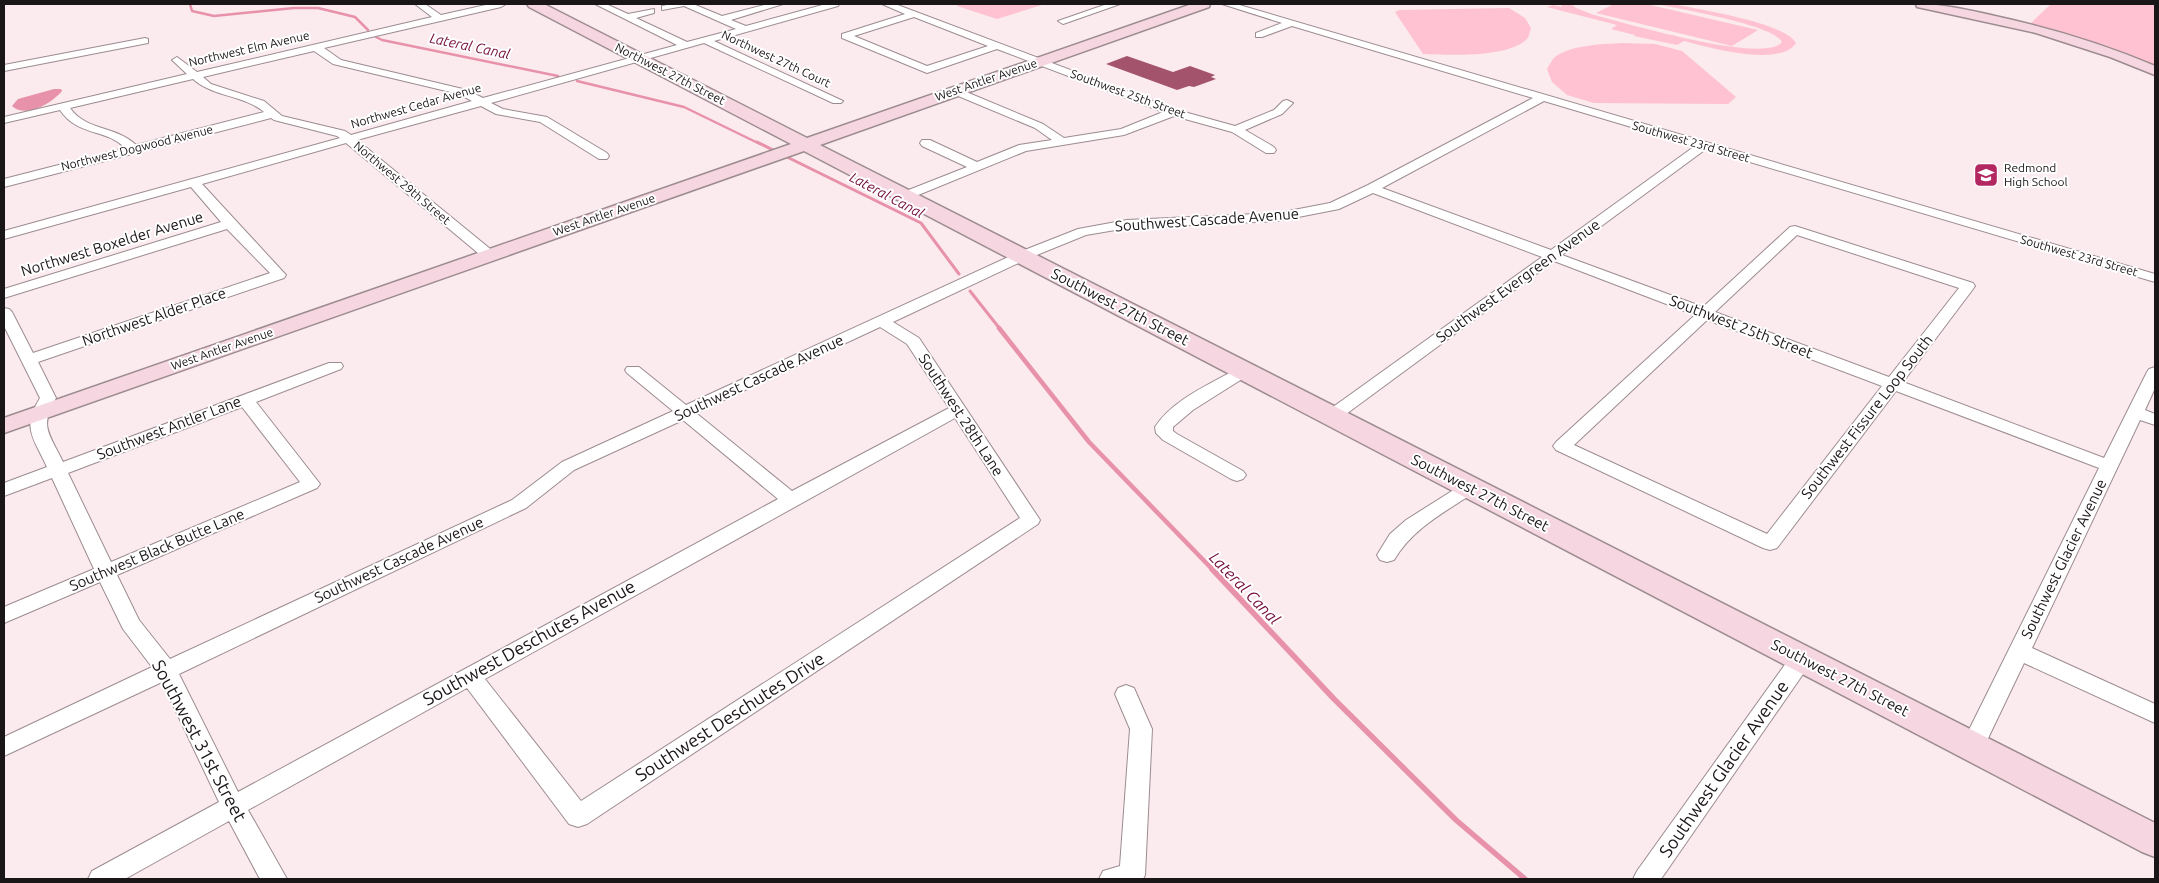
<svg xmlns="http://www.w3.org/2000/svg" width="2159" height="883" font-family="Ubuntu,sans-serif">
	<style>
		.green { fill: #fec2d2 }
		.water { fill: #e891aa }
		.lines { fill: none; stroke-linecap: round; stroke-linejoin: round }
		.stream-far3 { stroke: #e891aa; stroke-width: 2.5 }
		.stream-far2 { stroke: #e891aa; stroke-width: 3 }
		.stream-far1 { stroke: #e891aa; stroke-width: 4.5 }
		.stream { stroke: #e891aa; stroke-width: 5.5 }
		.building { fill: #a3536c }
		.street-casing { stroke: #9c8c90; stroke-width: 2 }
		.secondary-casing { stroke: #9c8c90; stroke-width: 3 }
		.street { fill: #fff; fill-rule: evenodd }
		.secondary { fill: #f6d7e1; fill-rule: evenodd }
		.labels { text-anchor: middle; stroke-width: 4; stroke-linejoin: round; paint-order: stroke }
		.far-street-label { font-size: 12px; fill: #1a1516; stroke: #fff }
		.far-poi-label { font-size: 12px; fill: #1a1516; stroke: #fff; text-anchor: start }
		.far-water-label { font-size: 14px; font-style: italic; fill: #730c3a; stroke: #fff }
		.street-label { font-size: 15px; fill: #1a1516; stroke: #fff }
		.water-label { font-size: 16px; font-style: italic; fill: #730c3a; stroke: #fff }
		.near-street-label { font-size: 18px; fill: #1a1516; stroke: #fff }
	</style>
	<rect width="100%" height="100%" fill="#fbeaee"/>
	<g class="green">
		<path d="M958,4H1045L997,19L957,6Z"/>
		<path d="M1561,4H1571L1576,8L1594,15C1622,22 1766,65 1782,42C1775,25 1679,9 1657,4H1674C1699,10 1784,22 1796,43C1780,68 1707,47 1684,41L1677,45L1634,36L1635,35L1611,29L1617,25L1547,7L1553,5L1562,7Z"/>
		<path d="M1614,4H1646L1758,30L1732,46L1596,13Z"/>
		<path d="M2051,4H2155V67L2117,51L2030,24Z"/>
		<path d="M1509,8L1525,18L1531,28C1530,31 1529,37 1527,39C1507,58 1449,55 1423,54L1395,12L1399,10Z"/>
		<path d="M1622,43L1655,44L1682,51L1736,97L1728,104L1594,103L1567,95L1552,82L1547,69C1549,66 1551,62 1553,59C1567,45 1603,44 1622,43Z"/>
	</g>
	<path class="water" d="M54,89H61L62,91C52,103 26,119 12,106L18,99Z"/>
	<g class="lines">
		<g class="stream-far3">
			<path d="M190,4L192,11L214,16L294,8H318L355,17L368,30"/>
			<path d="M376,37L382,40L558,76"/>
			<path d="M577,81L684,107L760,144"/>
		</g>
		<g class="stream-far2">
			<path d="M757,142L775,151"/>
			<path d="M787,157L921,223L959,274"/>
			<path d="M970,291L1000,329"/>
		</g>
		<path class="stream-far1" d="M999,328L1089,442L1213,570"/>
		<path class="stream" d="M1212,569L1334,699L1456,820L1525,879"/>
	</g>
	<path class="building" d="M1127,56L1173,72L1190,66L1215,75L1211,77L1216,79L1194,87L1189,86L1177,90L1106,64Z"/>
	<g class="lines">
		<defs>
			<g id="street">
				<path d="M415,4H425L441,15L490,4H506L501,7L324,48L341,60L467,90L483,98L677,45L595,4H606L628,14L654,9V13L636,18L687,42L736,29L684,6L662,10V6L672,4H693L722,16L768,4H783L731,20L746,26L826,4H839L838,6L714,41L843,101L841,103H833L704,43L491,103L503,109L547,117L607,153L609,156L607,159H599L540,122L496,114L481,106L357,140L494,252L496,255L494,258H484L346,143L202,184L286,275L284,278L38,362L56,398C39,427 49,433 63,462L329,363H341L343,366L341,369L256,402L317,480L320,484L317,488L117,575L139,620L170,659L512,500L562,462L673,411L627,373L625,370L627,367H639L686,405L1017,253L1078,229L1127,220L1278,213L1330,203L1368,185L1533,98L1292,26L1262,37H1256V33L1282,23L1222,4H1236L2155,274V282L1706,149L1562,255L1703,307L1790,227L1795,226L1973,283L1975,286L1973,289L1903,382L2104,458L2147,372L2149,369L2155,367V388L2145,410L2155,414V425L2140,420L2032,648L2155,704V723L2024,663L1981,753L1973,756L1965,753L1961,746L2099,468L1896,391L1777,548L1770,550L1763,548L1556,450L1553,446L1556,442L1695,315L1554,261L1338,420H1326L1323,416L1326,412L1542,257L1373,193L1339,209L1278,221L1127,228L1086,235L1027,259L893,322L919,338L1040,520L1038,524L587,824L578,827L569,824L467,688L248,810L287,879H260L229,821L125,879H88L92,871L219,802L162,682L4,756V737L152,667L123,629L100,582L4,623V607L94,569L52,478L4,496V483L47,467C34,438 21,429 40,398L4,326V308L9,309L12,312L33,353L270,273L227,229L4,298V289L221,222L191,187L4,239V231L340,138L337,136L274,120L271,118L4,187V179L125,148C106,128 78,137 60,110L4,123V117L187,74L172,60L177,57L197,72L432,17ZM314,51L333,64L459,94L472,101L351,135L345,131L282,116L264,101L211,84L203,77ZM193,79C213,97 244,95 264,112L136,145C117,126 86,131 70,108ZM1544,101L1695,146L1551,250L1382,188ZM1797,235L1959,288L1889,377L1715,312ZM1707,320L1882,386L1767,534L1574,445ZM880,327L907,344L949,408L792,491L696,413ZM242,407L300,482L111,562L68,473ZM955,418L1020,518L581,801L485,679ZM683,420L778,499L238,792L179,674L526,508L574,470Z"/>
				<path d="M882,4H895L1177,110L1235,126L1274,110L1283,101L1287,100L1293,103L1282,114L1245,130L1274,147L1276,150L1274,153H1266L1232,132L1174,116L1124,135L1026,151L906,200L900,196L901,193L967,167L922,146L920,143L922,140H930L977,162L1019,145L1052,140L1035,128L951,93L950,91L951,89H959L1043,124L1064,138L1121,129L1163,112L997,49L927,73L842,38V34L905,14ZM914,17L988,46L927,66L854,36Z"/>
				<path d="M1107,4H1120L1066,23L1063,24L1058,21Z"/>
				<path d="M145,38L148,39V43L4,71V65Z"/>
				<path d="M1244,366L1250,368L1252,371L1250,374L1193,410L1173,427V431L1177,434L1243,471L1246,475L1243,479L1237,481L1231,479L1163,440L1156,433L1155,427C1173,399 1211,384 1238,368Z"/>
				<path d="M1469,482L1475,484L1478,488L1475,492C1445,512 1413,528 1394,560L1387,562L1380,560L1377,555L1390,534L1406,520L1463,484Z"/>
				<path d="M1802,650L1810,652L1813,658L1810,664L1661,879H1633L1637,871L1794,652Z"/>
				<path d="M1126,685L1134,688L1152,729L1145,875L1143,879H1099L1103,871L1120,866L1130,729L1115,694L1118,688Z"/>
			</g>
			<g id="secondary">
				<path d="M527,4H544L807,138L1192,4H1210L1209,7L820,145L2155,823V857L2142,852L804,151L4,433V418L791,144L529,7Z"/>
				<path d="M1916,4C1943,4 1968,10 1995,16C2050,28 2103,44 2155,66V75L2110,57L2036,33L1922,8L1917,7Z"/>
			</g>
		</defs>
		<use href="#street" class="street-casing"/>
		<use href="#secondary" class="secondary-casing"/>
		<use href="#street" class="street"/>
		<use href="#secondary" class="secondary"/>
	</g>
	<defs>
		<symbol id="school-square" viewBox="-11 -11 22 22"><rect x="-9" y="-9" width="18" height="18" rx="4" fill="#b32761" stroke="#fff"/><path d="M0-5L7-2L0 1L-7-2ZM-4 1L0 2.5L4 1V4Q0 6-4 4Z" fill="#fff"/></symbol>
	</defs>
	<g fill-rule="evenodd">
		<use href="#school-square" x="1972" y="161" width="28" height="28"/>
	</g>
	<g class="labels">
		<g class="far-street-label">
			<text transform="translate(249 49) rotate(-13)" y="4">Northwest Elm Avenue</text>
			<text transform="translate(776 59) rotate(25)" y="4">Northwest 27th Court</text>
			<text transform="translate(670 74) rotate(27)" y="4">Northwest 27th Street</text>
			<text transform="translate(986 80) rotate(-19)" y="4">West Antler Avenue</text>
			<text transform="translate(1128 94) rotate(20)" y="4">Southwest 25th Street</text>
			<text transform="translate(416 106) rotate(-16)" y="4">Northwest Cedar Avenue</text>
			<text transform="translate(1691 142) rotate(16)" y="4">Southwest 23rd Street</text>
			<text transform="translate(137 148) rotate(-14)" y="4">Northwest Dogwood Avenue</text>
			<text transform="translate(402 183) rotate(40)" y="4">Northwest 29th Street</text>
			<text transform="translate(604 215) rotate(-19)" y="4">West Antler Avenue</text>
			<text transform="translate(2079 256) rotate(16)" y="4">Southwest 23rd Street</text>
			<text transform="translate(222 349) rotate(-19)" y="4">West Antler Avenue</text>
		</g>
		<g class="far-poi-label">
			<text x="2004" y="172">Redmond<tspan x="2004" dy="14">High School</tspan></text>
		</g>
		<g class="far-water-label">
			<text transform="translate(470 46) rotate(12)" y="5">Lateral Canal</text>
			<text transform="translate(887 195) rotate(28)" y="5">Lateral Canal</text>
		</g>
		<g class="street-label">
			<text transform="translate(1207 220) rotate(-4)" y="5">Southwest Cascade Avenue</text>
			<text transform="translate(112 244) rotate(-17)" y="5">Northwest Boxelder Avenue</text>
			<text transform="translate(1518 281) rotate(-36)" y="5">Southwest Evergreen Avenue</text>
			<text transform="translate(1120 307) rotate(27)" y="5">Southwest 27th Street</text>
			<text transform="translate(154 317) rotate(-19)" y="5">Northwest Alder Place</text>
			<text transform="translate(1741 327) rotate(21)" y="5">Southwest 25th Street</text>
			<text transform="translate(759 378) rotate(-25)" y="5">Southwest Cascade Avenue</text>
			<text transform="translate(961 415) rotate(57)" y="5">Southwest 28th Lane</text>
			<text transform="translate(1867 417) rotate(-52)" y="5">Southwest Fissure Loop South</text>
			<text transform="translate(169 428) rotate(-21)" y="5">Southwest Antler Lane</text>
			<text transform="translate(1480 493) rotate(27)" y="5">Southwest 27th Street</text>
			<text transform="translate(157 550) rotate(-23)" y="5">Southwest Black Butte Lane</text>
			<text transform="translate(2064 559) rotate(-64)" y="5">Southwest Glacier Avenue</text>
			<text transform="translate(399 560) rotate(-25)" y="5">Southwest Cascade Avenue</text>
			<text transform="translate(1840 678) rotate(27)" y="5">Southwest 27th Street</text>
		</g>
		<g class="water-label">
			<text transform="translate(1245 588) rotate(46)" y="6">Lateral Canal</text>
		</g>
		<g class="near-street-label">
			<text transform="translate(529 643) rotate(-29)" y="6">Southwest Deschutes Avenue</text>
			<text transform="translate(730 717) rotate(-33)" y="6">Southwest Deschutes Drive</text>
			<text transform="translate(199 741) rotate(62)" y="6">Southwest 31st Street</text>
			<text transform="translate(1724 769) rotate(-55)" y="6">Southwest Glacier Avenue</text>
		</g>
	</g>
	<rect width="2159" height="883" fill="none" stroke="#1a1516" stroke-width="10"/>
</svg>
